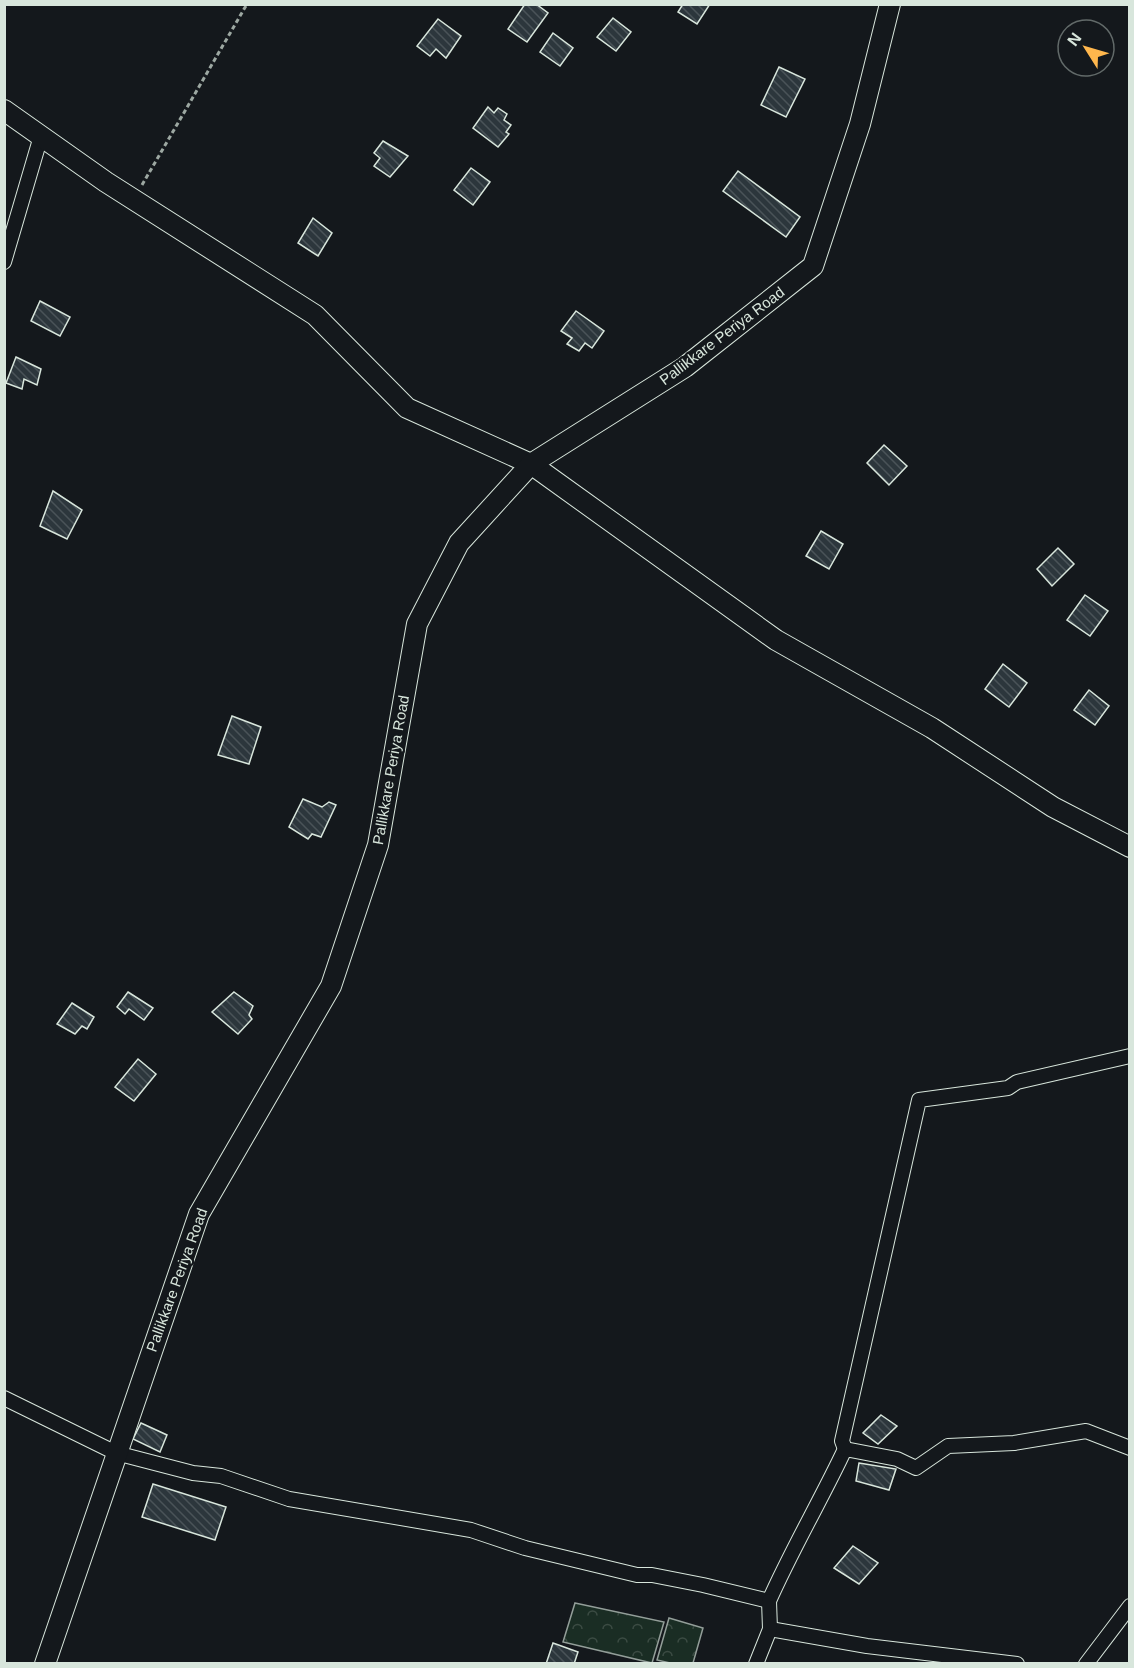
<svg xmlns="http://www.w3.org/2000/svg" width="1134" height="1668" font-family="Arial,sans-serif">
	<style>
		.park { fill: url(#park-crowns); stroke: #939e99; stroke-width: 1.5 }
		.building { fill: url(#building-back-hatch); stroke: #d8e6dc; stroke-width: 1.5 }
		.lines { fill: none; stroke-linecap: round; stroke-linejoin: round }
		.street-casing { stroke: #d8e6dc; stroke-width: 16 }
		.secondary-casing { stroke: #d8e6dc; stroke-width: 22 }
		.path { stroke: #9da8a2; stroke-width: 3; stroke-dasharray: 4.5 3; stroke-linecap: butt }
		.street { stroke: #14181c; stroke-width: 14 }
		.secondary { stroke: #14181c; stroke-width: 20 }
		.labels { text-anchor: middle; stroke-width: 4.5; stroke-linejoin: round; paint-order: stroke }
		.street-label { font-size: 15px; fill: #d8e6dc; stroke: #14181c }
	</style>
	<defs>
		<pattern id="park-crowns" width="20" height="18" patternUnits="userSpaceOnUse" patternTransform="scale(1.5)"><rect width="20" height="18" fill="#1a2d24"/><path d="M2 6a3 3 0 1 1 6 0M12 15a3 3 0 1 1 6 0" fill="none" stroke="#3b4b43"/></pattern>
		<pattern id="building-back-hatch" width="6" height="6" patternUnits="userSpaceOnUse" patternTransform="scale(1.5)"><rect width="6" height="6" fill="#2c363c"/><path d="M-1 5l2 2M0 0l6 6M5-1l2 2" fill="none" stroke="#4a5358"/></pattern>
	</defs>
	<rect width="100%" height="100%" fill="#14181c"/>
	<g class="park">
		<path d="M575,1603L664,1622L652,1663L563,1642Z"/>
		<path d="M669,1618L703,1628L693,1663H670L657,1660Z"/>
	</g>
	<g class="building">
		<path d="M525,4H536L548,13L527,42L508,29Z"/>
		<path d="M683,4H710L697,24L678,12Z"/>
		<path d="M613,18L631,32L616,51L597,37Z"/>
		<path d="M438,19L461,36L446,58L436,49L430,56L417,46Z"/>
		<path d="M553,33L573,48L560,66L540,52Z"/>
		<path d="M779,67L805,79L786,117L761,105Z"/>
		<path d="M488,107L494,113L498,108L507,114L504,120L511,125L506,132L509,134L498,147L473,128Z"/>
		<path d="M383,141L408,156L390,177L374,166L380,158L374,153Z"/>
		<path d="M471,168L490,182L473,205L454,190Z"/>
		<path d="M738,171L800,217L786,237L723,191Z"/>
		<path d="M313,218L332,233L318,256L298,243Z"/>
		<path d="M40,301L70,317L60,336L31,321Z"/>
		<path d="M576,311L604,331L592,348L585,343L579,351L567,344L572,338L561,331Z"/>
		<path d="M16,357L41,369L37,385L24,379L22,389L6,383Z"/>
		<path d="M884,445L907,466L889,485L867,463Z"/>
		<path d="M53,491L82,510L67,539L40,526Z"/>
		<path d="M821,531L843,544L829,569L806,556Z"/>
		<path d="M1058,548L1074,564L1052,586L1037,569Z"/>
		<path d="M1085,595L1108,611L1090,636L1067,620Z"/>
		<path d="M1003,664L1027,683L1009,707L985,689Z"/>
		<path d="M1089,690L1109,706L1095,725L1074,710Z"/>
		<path d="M232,716L261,727L249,764L218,755Z"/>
		<path d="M303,799L322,807L329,802L336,805L321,837L312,834L308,839L289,827Z"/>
		<path d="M128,992L153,1008L144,1020L129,1009L125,1014L117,1007Z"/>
		<path d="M234,992L253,1006L249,1015L252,1019L238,1034L212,1012Z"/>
		<path d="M72,1003L94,1017L87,1029L82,1026L75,1034L57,1024Z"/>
		<path d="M138,1059L156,1074L134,1101L115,1087Z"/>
		<path d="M881,1415L897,1426L878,1444L863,1433Z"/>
		<path d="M141,1423L167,1435L160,1452L133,1439Z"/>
		<path d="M859,1463L896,1469L889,1490L856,1481Z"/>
		<path d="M153,1484L226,1507L215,1540L142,1517Z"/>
		<path d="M853,1546L878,1563L859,1584L834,1568Z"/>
		<path d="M553,1643L578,1652L574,1664H546Z"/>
	</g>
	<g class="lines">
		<defs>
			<g id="street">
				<path d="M4,262L41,136"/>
				<path d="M4,1398L116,1453L193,1473L221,1476L289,1499L471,1530L525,1548L637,1575H652L703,1585L769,1601C792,1549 821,1500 845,1449L897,1459L916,1468L948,1446L1014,1443L1086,1431L1130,1448"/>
				<path d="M845,1449L842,1441L919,1100L1008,1088L1017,1082L1130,1056"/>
				<path d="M770,1629L867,1646L1017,1664"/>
				<path d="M756,1664L770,1629L769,1601"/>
				<path d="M1086,1664L1130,1606"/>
			</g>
			<g id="secondary">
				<path d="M4,110L106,182L315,315L407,408L531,464L776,640L932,728L1053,807L1130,847"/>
				<path d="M45,1664L199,1214L331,986L378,845L417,624L459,543L531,464L685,367L813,266L860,124L890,4"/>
			</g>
		</defs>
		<use href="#street" class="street-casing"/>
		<use href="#secondary" class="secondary-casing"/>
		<path class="path" d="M142,185L247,4"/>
		<use href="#street" class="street"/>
		<use href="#secondary" class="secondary"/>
	</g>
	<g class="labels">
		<g class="street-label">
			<text transform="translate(722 336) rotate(-37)" y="5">Pallikkare Periya Road</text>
			<text transform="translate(391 770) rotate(-80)" y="5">Pallikkare Periya Road</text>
			<text transform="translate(177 1280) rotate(-70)" y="5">Pallikkare Periya Road</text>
		</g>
	</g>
	<rect width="1134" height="1668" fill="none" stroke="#d8e6dc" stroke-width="12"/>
	<g transform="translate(1086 48) rotate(307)"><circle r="28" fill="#14181c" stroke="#626a69" stroke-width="1.5"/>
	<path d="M0-4.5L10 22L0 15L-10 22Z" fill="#ffb74d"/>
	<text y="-9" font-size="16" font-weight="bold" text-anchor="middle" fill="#d8e6dc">N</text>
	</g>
</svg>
